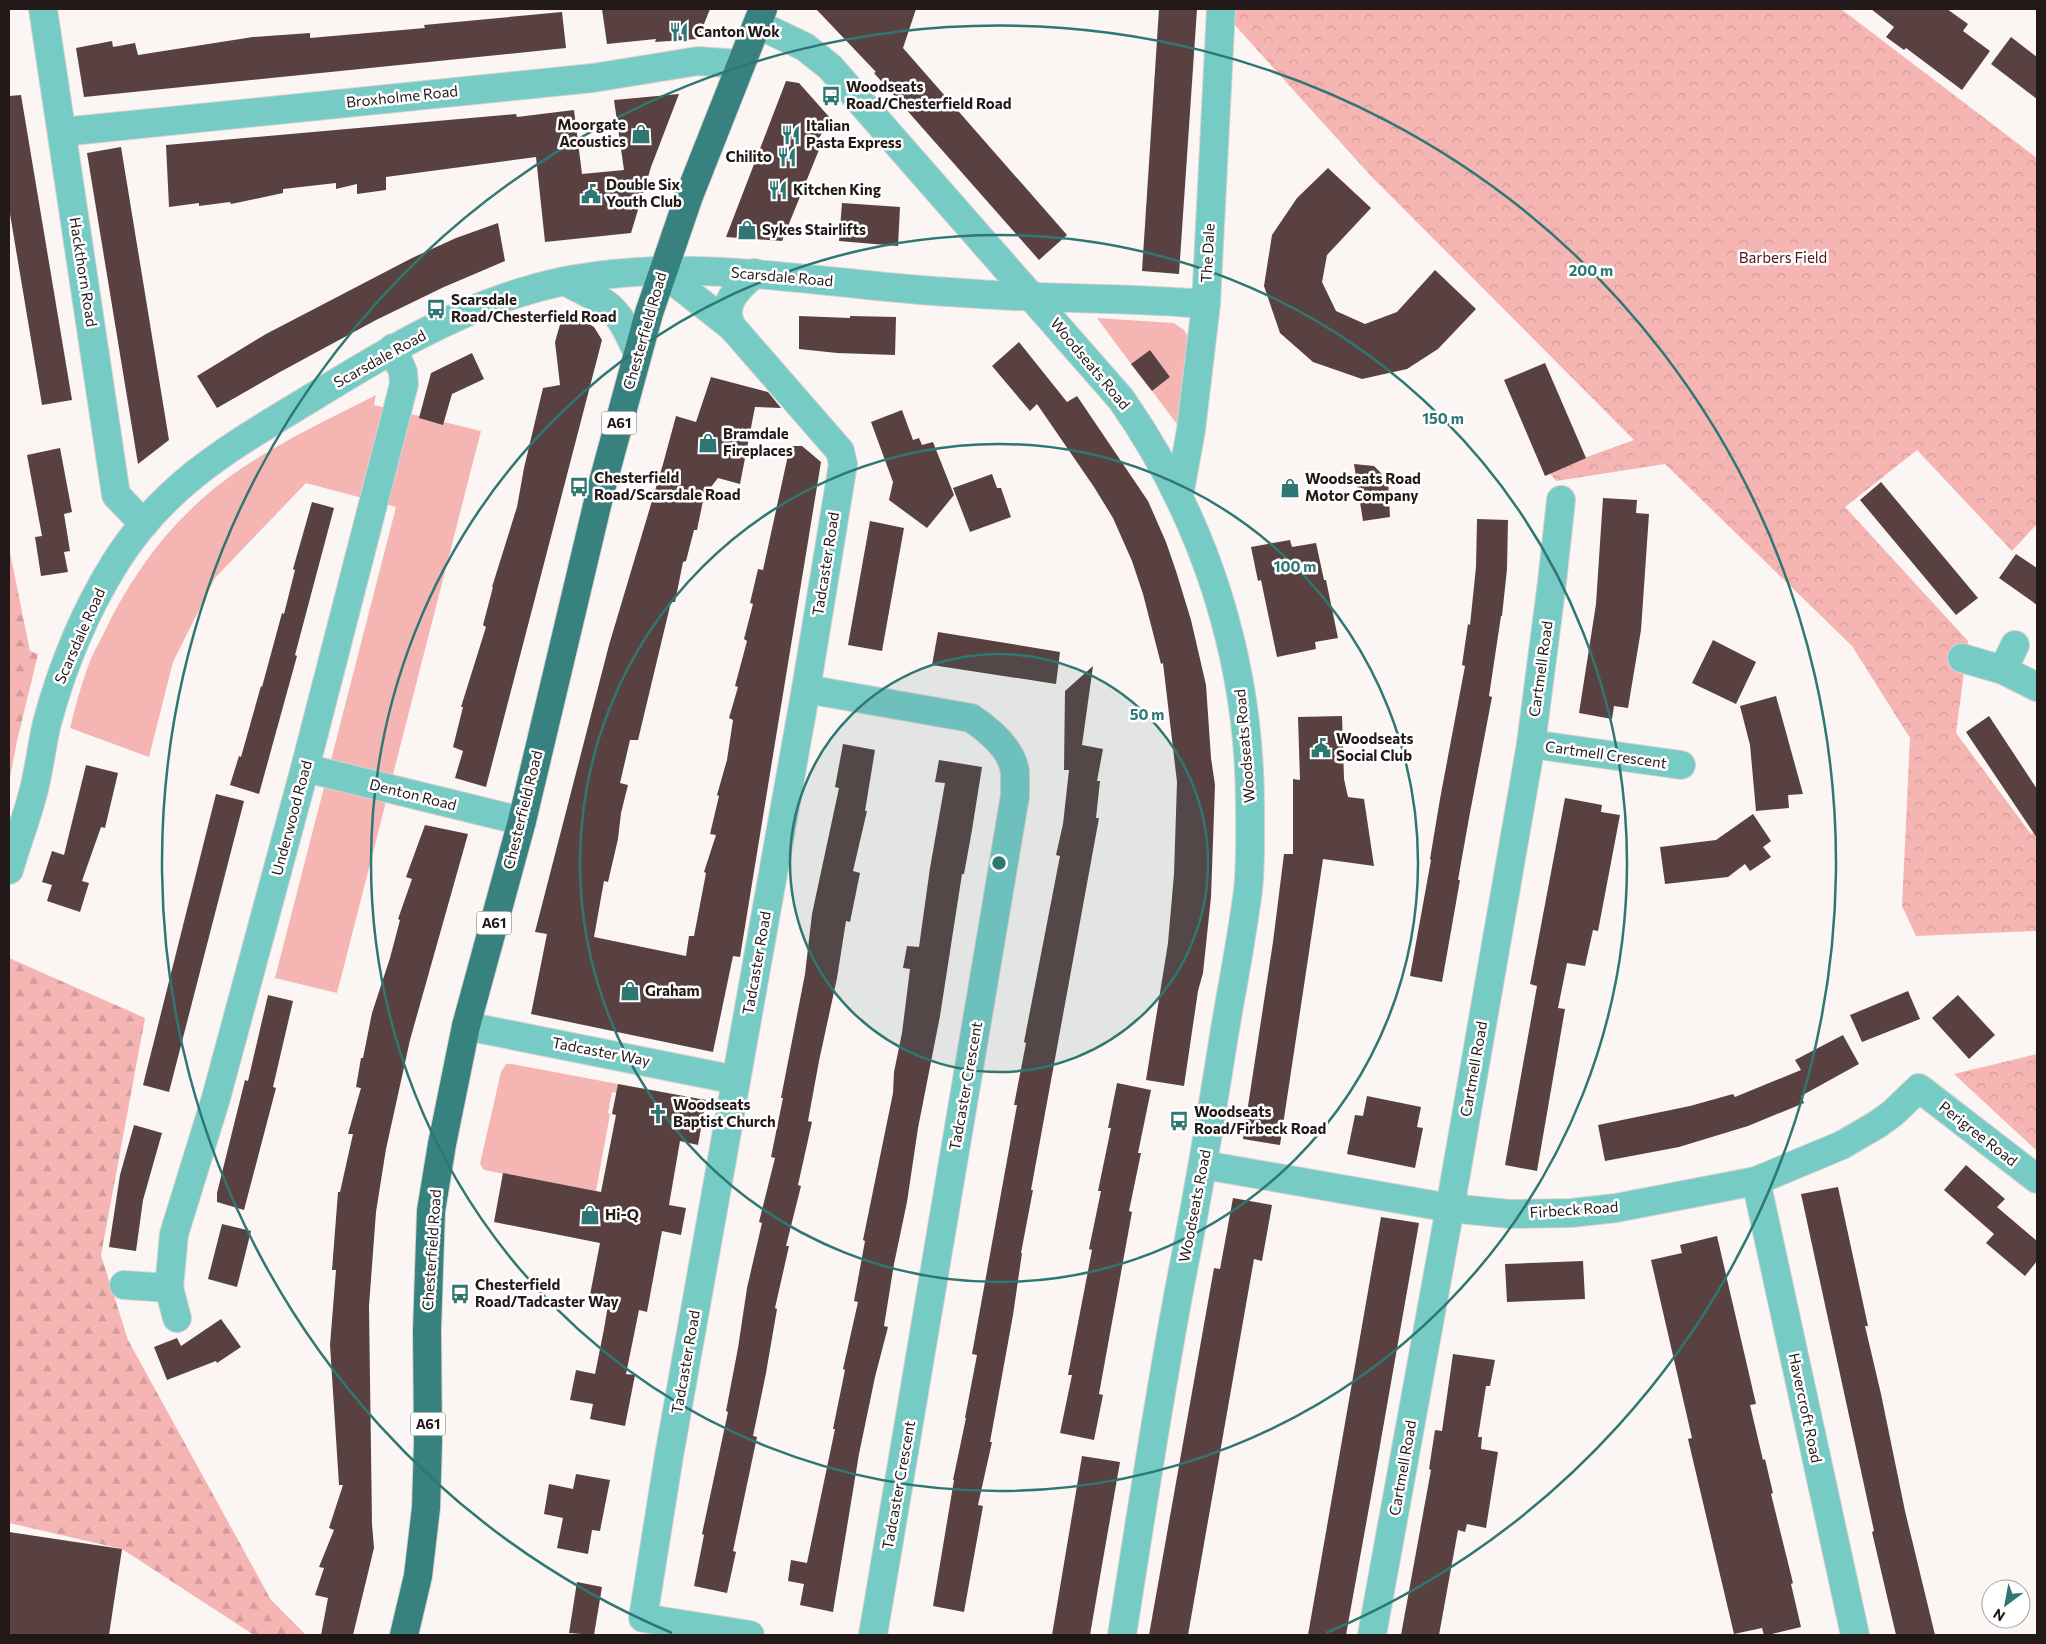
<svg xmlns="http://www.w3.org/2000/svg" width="2046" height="1644" font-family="Commissioner,sans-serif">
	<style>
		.grass { fill: #f5b5b3 }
		.forest { fill: url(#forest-firs) }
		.park { fill: url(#park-crowns) }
		.building { fill: #594141 }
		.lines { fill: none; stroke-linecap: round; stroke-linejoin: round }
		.minor-casing { stroke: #d9d2d1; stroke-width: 30 }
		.highway-casing { stroke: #d9d2d1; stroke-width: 30 }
		.minor { stroke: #76cbc5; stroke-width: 28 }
		.highway { stroke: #37827e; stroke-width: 28 }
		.ring { fill: none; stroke: #2e7773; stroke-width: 2.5 }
		.labels { text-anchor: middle; stroke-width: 5; stroke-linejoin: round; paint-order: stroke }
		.shield { fill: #fff; stroke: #665e5e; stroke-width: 1 }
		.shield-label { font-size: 14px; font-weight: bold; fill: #241919 }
		.poi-label { font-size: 15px; font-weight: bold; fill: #241919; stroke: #fff; text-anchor: start }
		.street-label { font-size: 15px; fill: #241919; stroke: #fff }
		.park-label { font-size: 15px; fill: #521318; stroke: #fff }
		.centre { fill: #2e7773; stroke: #fff; stroke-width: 2.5 }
		.ring-label { font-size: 15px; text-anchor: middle; font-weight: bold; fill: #2e7773; stroke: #fff; stroke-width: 5; stroke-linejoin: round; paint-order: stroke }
	</style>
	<defs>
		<pattern id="forest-firs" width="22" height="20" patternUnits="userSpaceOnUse" patternTransform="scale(1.25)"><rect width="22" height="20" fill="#f5b5b3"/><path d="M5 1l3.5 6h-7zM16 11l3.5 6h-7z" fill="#d29b99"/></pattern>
		<pattern id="park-crowns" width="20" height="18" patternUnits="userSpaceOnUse" patternTransform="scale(1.25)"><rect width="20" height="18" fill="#f5b5b3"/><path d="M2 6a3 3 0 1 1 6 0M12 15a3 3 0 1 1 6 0" fill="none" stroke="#d29b99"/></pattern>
	</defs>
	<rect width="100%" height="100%" fill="#fbf5f4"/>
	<g class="grass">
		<path d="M1097,318L1174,323L1184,330L1189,339L1182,421L1177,424L1152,391L1170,377L1150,350L1131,364Z"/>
		<path d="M376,395L374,405L481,431L337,993L275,978L396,507L306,483L215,578L173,662L149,757L70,728C75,708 80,688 87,669C91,657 97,646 103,635C134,568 180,509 242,468C284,440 331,418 376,395Z"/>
		<path d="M506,1064H512L618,1084L617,1093L612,1092L608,1113L610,1114L596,1191L484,1170L480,1164L501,1072Z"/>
	</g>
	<g class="forest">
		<path d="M9,548L30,651L38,654L17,741L9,783Z"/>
		<path d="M9,958L145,1018L101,1255L128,1340L271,1600L306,1635H254L122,1549L9,1523Z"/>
	</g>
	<g class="park">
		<path d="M1233,9H1841L2037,158V524L2012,551L1917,450L1845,507L1968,641L1956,733L2031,834L2037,831V931L1916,936L1902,906L1910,738L1852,646L1665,464L1556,481L1548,471L1634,440L1370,175L1232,22Z"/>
		<path d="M2037,1054V1151L1954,1074Z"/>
	</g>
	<g class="building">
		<path d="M602,9H710L698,39L655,42L656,39L607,44Z"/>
		<path d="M816,9H916L903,48L1067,235L1039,260L874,73L876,72Z"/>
		<path d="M1159,9H1197L1179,274L1142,271Z"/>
		<path d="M1871,9H1947L1968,24L1963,31L1990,51L1962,90L1906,48L1904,50L1886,37L1894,27Z"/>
		<path d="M562,12L566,48L84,97L76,48L112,41L113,47L135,43L138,55L253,37L310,33V38L425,28L424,25Z"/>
		<path d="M2011,37L2037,57V99L1991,64Z"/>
		<path d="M786,81L799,83L831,119L819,138L823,140L782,241L726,237Z"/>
		<path d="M679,94L651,167L631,233L545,242L536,157L386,177V190L357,194V184L336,189V183L283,189V193L231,204L230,202L199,206V203L169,207L166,145L516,114L517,117L574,110L582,174L624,170L614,100Z"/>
		<path d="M21,95L72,400L42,405L9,208V96Z"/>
		<path d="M121,147L169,440L138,464L87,153Z"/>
		<path d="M1328,168L1371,208L1327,255L1322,282L1336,311L1365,324L1397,312L1435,270L1476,309L1438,349L1407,369L1362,379L1313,362L1280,333L1264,286L1272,235L1297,198Z"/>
		<path d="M842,203L900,207L898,246L839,241Z"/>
		<path d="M498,223L505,261L444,287L376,320L280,372L217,408L197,376L266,334L412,258L456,238Z"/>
		<path d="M563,314L579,318L594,327L602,340L486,787L455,778L463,751L453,747L463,707H461L486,627L483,625L493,587H492L517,507L524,468L543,388L560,385L555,342Z"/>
		<path d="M799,316L850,318V316L896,317L895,355L837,353L799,349Z"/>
		<path d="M1019,342L1067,402L1077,396L1148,501L1166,542L1176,571L1191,620L1206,685L1211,758L1215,785L1211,897L1203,973L1198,991L1184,1086L1146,1080L1168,943L1174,874L1177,782L1163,663L1161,664L1143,594L1132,561L1113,518L1094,487L1037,404L1030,411L992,366Z"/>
		<path d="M1150,350L1170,377L1152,391L1131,364Z"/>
		<path d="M472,353L484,379L452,394L443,425L419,418L431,373Z"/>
		<path d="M1545,363L1586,458L1545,476L1504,380Z"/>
		<path d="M711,377L768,392L781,408L755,407L740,484L718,478L704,496L697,530H694L686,561L683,562L675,602H671L638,740H630L620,783L628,785L621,813L618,839L608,882L604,881L594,937L686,956L689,936H694L706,873L704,872L716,835L710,834L719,796L717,795L727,760L733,720L729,718L738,687L735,686L747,641L744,639L753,604L750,603L758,569L763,570L790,446H802L821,462L740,957L733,956L713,1052L531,1014L547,934L535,932L609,645L663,464L676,416L696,422Z"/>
		<path d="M902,410L913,440L919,438L922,445L933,442L954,495L927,528L889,500L893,482L871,422Z"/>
		<path d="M60,448L72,512L64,514L70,551L64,552L68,572L41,576L35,537L42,536L27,455Z"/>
		<path d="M1354,464L1374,466L1388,480L1390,517L1363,521Z"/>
		<path d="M992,474L997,488H1001L1011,517L970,532L953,488Z"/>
		<path d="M1881,482L1978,598L1956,615L1860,500Z"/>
		<path d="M1603,498L1637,500L1636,513L1649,514L1641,630L1628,708L1614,706L1612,719L1579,713L1596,604Z"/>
		<path d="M312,502L334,508L295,655L297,656L259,794L230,785L239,756L241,757L261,686L262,687L282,613L284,614L295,570L293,569Z"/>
		<path d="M1477,519L1508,520L1507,569L1502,616H1501L1489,696L1492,697L1469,818L1458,880H1460L1442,982L1410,976L1431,860L1430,859L1440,799L1465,666L1462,665L1468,624L1470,625L1476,567Z"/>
		<path d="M870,521L904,528L882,651L848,645Z"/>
		<path d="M1290,540L1292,547L1316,543L1324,580H1326L1338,638L1315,642L1316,649L1277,657L1261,580L1258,581L1251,547Z"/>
		<path d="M2016,554L2037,568V605L1999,578Z"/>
		<path d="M938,632L1060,652L1056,684L932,665Z"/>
		<path d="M1713,640L1756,662L1736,704L1692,683Z"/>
		<path d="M1093,666L1082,745L1103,749L1097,781H1100L1096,818H1099L1031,1190H1033L1021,1253H1022L1013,1315L990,1442H992L978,1505L983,1506L964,1612L933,1606L954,1480H953L966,1418H965L977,1355L972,1354L1017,1105H1014L1026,1043L1024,1042L1060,856L1056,855L1063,824L1069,770H1064L1065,691Z"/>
		<path d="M1776,696L1803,794L1788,795L1789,808L1756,811L1750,745L1740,706Z"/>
		<path d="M1342,716L1344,779L1348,797L1364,799L1374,866L1323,859L1280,1145L1243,1139L1273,942L1284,854H1293V779L1300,780L1298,717Z"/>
		<path d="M1989,716L2037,789V838L1966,732Z"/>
		<path d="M843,744L875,750L865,811H867L853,871L860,873L850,922L846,921L837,978L819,1061L808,1121L812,1122L798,1185L801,1186L786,1246H789L775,1308L777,1309L766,1373L753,1436L757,1437L733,1551L736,1552L727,1593L694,1586L704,1535L702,1534L728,1412L726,1411L738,1348L747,1288L762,1223L759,1222L775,1158L771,1157L783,1098H781L805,974L812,914L839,788L835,787Z"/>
		<path d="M939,760L982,767L972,830L964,874H962L940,1016L918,1128L907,1202L894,1264L884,1326L888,1327L875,1377L859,1454L833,1612L800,1605L804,1584L788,1581L791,1560L807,1563L835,1429H833L845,1370L843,1369L858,1302L854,1301L865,1241L863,1240L893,1093L894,1072L902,1033L910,969L903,968L907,946L919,947L930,868L945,783L935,782Z"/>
		<path d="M86,765L118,773L105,828L101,827L82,881L89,883L80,912L47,901L52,885L42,882L52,851L64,855Z"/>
		<path d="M216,794L244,801L169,1092L143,1085Z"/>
		<path d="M1565,798L1602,805L1601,812L1620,815L1598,931L1593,930L1585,966L1567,963L1558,1008L1565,1009L1537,1171L1505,1165L1537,986L1530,984Z"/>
		<path d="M1753,814L1771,841L1763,847L1771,857L1750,871L1745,864L1728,877L1665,884L1660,847L1716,840Z"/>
		<path d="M425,825L468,834L410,1040L386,1149L376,1212L369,1306L372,1524L374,1548L353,1635H321L328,1598L315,1595L324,1568L319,1567L334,1530L329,1528L343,1485H339L330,1345L336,1270H332L338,1192H340L353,1134H348L361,1088L356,1087L361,1058H363L372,1013L390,958L400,920L398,919L412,879L406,877Z"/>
		<path d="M1908,991L1920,1019L1862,1042L1850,1015Z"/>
		<path d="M268,995L293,1001L273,1087L276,1088L244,1210L217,1202V1193L245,1080L248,1081Z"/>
		<path d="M1958,995L1995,1035L1969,1059L1932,1018Z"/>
		<path d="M1843,1035L1859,1064L1801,1096L1804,1103L1748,1126L1679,1147L1605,1161L1598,1125L1690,1106L1733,1094L1735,1097L1801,1070L1795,1060Z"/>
		<path d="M1117,1083L1151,1090L1138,1153H1141L1129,1211L1132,1212L1099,1394L1103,1395L1094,1440L1060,1433L1072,1375H1068L1092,1250L1089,1249L1101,1191H1098L1111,1128H1108Z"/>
		<path d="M618,1084L706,1100L698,1145L680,1141L669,1205L686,1208L681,1235L662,1231L647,1312L639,1310L626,1374L635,1375L625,1426L590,1419L593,1404L570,1400L576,1370L595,1374L604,1329L609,1299L590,1295L600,1243L494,1222L503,1173L601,1192L616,1115L612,1114Z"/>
		<path d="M1367,1096L1421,1107L1417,1127L1423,1128L1415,1168L1347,1154L1355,1115L1363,1116Z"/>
		<path d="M134,1125L162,1133L143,1200L136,1251L109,1247L120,1175Z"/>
		<path d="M1966,1165L2005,1199L1997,1207L2037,1241V1261L2025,1276L1986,1243L1994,1234L1944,1190Z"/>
		<path d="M1838,1187L1868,1326H1865L1881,1394L1905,1511L1935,1635H1896L1872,1532L1874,1531L1801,1194Z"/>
		<path d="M1233,1198L1272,1205L1262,1261L1254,1259L1188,1635H1149L1214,1268L1220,1269Z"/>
		<path d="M1381,1217L1419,1223L1372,1491L1346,1635H1308Z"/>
		<path d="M222,1224L251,1231L237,1287L208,1279Z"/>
		<path d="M1717,1236L1756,1404L1750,1405L1763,1460L1765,1459L1773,1493L1771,1494L1793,1583L1791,1584L1801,1627L1768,1635H1764L1762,1628L1734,1634L1688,1439L1692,1438L1651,1260L1682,1253L1680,1245Z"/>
		<path d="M1583,1261L1585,1299L1507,1302L1505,1264Z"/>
		<path d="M221,1319L241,1347L217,1363L216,1361L167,1380L154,1347L177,1338L181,1346Z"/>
		<path d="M1453,1354L1495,1360L1490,1386H1486L1478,1437H1482L1481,1449L1498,1452L1486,1528L1467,1524L1465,1532L1458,1530L1439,1635H1401L1431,1470L1429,1469L1435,1430L1442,1431Z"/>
		<path d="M1082,1456L1120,1462L1101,1571L1090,1635H1052Z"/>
		<path d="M576,1474L610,1480L600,1531L592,1530L588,1554L557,1548L563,1518L544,1514L549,1484L573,1489Z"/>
		<path d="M9,1532L122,1549L109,1635H9Z"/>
		<path d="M577,1582L602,1587L594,1635L569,1633Z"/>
	</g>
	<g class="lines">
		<defs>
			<g id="minor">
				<path d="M43,9L116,495L144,524"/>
				<path d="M757,24L805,47L830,67L1121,399C1205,519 1250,660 1250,807C1250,834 1251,863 1248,890C1242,937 1233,983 1225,1029C1212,1112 1198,1194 1182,1275C1159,1395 1141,1515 1122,1635"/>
				<path d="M62,132L593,78L698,61L740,64"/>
				<path d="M662,272L732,327L840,451L843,464L806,689L669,1456L643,1618L750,1635"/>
				<path d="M565,281C583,292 604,298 617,315C626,325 631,340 638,353"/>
				<path d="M732,327C719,304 739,287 755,273"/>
				<path d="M1179,496L1191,430L1206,304L1221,9"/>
				<path d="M1962,658L2003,670L2037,687"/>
				<path d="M2003,670L2015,645"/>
				<path d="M806,689L971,718C989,730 1012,749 1015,772C1015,780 1015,788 1015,796L873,1635"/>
				<path d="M1531,744L1681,765"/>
				<path d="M305,768L522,821"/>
				<path d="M9,870C16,846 25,822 32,797C39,773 41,748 47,723C62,667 84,613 115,563C164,485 227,449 303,403C372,361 441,317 519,293C652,250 797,281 933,291C968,293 1004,296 1039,297C1094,299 1150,299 1206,304"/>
				<path d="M466,1026L736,1080"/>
				<path d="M1204,1165L1450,1208L1510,1214L1571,1213L1616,1208L1756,1181L1842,1145L1878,1124L1893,1113L1919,1088L2037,1179"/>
				<path d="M1756,1181L1855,1635"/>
				<path d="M124,1285L169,1288L174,1234L216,1098L305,768L404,384L403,372L393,348"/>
				<path d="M169,1288L177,1318"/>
				<path d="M1372,1635L1450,1208L1531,744L1552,582L1561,500"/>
			</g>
			<path id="highway" d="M404,1635L418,1576L426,1508L428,1442L427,1330L431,1211L442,1144L466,1026L522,821L600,493L649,313L689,196L763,9"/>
		</defs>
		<use href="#minor" class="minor-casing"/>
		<use href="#highway" class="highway-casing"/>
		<use href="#minor" class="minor"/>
		<use href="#highway" class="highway"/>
	</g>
	<circle cx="999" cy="863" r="209" fill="#2e7773" fill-opacity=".12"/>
	<g class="ring">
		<circle cx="999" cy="863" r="209"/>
		<circle cx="999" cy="863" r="419"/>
		<circle cx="999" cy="863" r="628"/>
		<path d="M672 1633A837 837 0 1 1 1326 1633"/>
	</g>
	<defs>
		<symbol id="restaurant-bare" viewBox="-9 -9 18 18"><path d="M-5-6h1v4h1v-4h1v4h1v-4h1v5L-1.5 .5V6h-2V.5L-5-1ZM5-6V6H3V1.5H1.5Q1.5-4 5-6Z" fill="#2e7773" stroke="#fff" stroke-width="2.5" paint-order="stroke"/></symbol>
		<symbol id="bus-bare" viewBox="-9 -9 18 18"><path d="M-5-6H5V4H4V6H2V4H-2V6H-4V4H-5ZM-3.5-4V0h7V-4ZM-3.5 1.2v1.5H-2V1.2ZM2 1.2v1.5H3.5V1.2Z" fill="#2e7773" stroke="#fff" stroke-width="2.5" paint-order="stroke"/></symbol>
		<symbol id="shop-bare" viewBox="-9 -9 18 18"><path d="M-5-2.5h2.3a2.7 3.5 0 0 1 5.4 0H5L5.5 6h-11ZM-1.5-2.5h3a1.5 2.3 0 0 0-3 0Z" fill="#2e7773" stroke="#fff" stroke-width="2.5" paint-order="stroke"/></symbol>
		<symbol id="civic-bare" viewBox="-9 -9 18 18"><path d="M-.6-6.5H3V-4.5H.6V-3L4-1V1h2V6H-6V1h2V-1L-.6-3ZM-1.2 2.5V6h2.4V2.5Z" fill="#2e7773" stroke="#fff" stroke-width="2.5" paint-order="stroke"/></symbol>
		<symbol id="church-bare" viewBox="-9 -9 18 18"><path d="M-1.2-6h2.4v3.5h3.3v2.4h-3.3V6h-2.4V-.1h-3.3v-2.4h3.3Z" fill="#2e7773" stroke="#fff" stroke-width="2.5" paint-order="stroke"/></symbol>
	</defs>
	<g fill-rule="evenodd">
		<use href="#restaurant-bare" x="665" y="18" width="28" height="28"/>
		<use href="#bus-bare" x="817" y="82" width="28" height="28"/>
		<use href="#shop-bare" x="627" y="120" width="28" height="28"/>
		<use href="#restaurant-bare" x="777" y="121" width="28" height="28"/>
		<use href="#restaurant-bare" x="773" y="143" width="28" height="28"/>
		<use href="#restaurant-bare" x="764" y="176" width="28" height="28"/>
		<use href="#civic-bare" x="577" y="180" width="28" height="28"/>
		<use href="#shop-bare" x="733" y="216" width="28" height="28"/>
		<use href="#bus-bare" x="422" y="295" width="28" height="28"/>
		<use href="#shop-bare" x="694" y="429" width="28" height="28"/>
		<use href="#bus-bare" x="565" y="473" width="28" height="28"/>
		<use href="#shop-bare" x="1276" y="474" width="28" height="28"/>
		<use href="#civic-bare" x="1307" y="734" width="28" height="28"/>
		<use href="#shop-bare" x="616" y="977" width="28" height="28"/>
		<use href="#church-bare" x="644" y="1100" width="28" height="28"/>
		<use href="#bus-bare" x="1165" y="1107" width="28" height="28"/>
		<use href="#shop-bare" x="576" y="1201" width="28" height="28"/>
		<use href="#bus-bare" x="446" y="1280" width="28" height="28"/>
	</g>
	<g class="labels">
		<g class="shield">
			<rect x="601.5" y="411.5" width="35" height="23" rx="4"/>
			<rect x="476.5" y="911.5" width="35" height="23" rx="4"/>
			<rect x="410.5" y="1412.5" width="35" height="23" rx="4"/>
		</g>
		<g class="shield-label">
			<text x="619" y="428">A61</text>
			<text x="494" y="928">A61</text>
			<text x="428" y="1429">A61</text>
		</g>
		<g class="poi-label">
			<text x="694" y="37">Canton Wok</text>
			<text x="846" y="92">Woodseats<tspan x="846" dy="17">Road/Chesterfield Road</tspan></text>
			<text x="626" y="130" text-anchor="end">Moorgate<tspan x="626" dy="17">Acoustics</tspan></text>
			<text x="806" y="131">Italian<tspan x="806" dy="17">Pasta Express</tspan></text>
			<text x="772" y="162" text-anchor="end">Chilito</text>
			<text x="606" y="190">Double Six<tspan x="606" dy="17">Youth Club</tspan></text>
			<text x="793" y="195">Kitchen King</text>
			<text x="762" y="235">Sykes Stairlifts</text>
			<text x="451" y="305">Scarsdale<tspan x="451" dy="17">Road/Chesterfield Road</tspan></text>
			<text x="723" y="439">Bramdale<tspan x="723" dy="17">Fireplaces</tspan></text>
			<text x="594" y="483">Chesterfield<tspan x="594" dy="17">Road/Scarsdale Road</tspan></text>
			<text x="1305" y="484">Woodseats Road<tspan x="1305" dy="17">Motor Company</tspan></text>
			<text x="1336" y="744">Woodseats<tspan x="1336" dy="17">Social Club</tspan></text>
			<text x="645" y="996">Graham</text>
			<text x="673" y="1110">Woodseats<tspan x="673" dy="17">Baptist Church</tspan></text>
			<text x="1194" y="1117">Woodseats<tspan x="1194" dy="17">Road/Firbeck Road</tspan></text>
			<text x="605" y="1220">Hi-Q</text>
			<text x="475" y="1290">Chesterfield<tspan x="475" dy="17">Road/Tadcaster Way</tspan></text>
		</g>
		<g class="street-label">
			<text transform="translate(402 97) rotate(-6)" y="5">Broxholme Road</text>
			<text transform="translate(1208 253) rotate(-87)" y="5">The Dale</text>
			<text transform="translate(83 272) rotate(81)" y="5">Hackthorn Road</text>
			<text transform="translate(782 277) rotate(5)" y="5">Scarsdale Road</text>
			<text transform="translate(645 331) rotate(-74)" y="5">Chesterfield Road</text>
			<text transform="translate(380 359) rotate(-29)" y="5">Scarsdale Road</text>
			<text transform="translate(1090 364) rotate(50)" y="5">Woodseats Road</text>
			<text transform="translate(826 564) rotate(-81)" y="5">Tadcaster Road</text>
			<text transform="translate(80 636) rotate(-66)" y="5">Scarsdale Road</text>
			<text transform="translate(1541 669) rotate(-82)" y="5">Cartmell Road</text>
			<text transform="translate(1245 746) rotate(-95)" y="5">Woodseats Road</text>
			<text transform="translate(1606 755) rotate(8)" y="5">Cartmell Crescent</text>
			<text transform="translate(413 795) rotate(14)" y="5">Denton Road</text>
			<text transform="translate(523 810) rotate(-76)" y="5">Chesterfield Road</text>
			<text transform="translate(292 818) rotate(-75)" y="5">Underwood Road</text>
			<text transform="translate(757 963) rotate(-80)" y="5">Tadcaster Road</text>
			<text transform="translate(601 1052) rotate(11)" y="5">Tadcaster Way</text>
			<text transform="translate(1474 1069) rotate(-80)" y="5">Cartmell Road</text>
			<text transform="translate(966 1086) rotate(-80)" y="5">Tadcaster Crescent</text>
			<text transform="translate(1978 1134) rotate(38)" y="5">Perigree Road</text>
			<text transform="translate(1195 1206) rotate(-79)" y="5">Woodseats Road</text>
			<text transform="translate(1574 1210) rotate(-4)" y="5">Firbeck Road</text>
			<text transform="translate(432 1250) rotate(-86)" y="5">Chesterfield Road</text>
			<text transform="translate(686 1362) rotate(-80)" y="5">Tadcaster Road</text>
			<text transform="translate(1805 1408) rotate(78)" y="5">Havercroft Road</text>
			<text transform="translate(1403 1468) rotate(-80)" y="5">Cartmell Road</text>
			<text transform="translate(899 1485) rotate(-80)" y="5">Tadcaster Crescent</text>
		</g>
		<g class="park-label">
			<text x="1783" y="263">Barbers Field</text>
		</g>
	</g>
	<circle cx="999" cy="863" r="8" class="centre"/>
	<g class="ring-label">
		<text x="1591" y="276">200 m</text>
		<text x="1443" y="424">150 m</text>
		<text x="1295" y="572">100 m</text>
		<text x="1147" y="720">50 m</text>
	</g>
	<rect width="2046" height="1644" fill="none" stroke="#241919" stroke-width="20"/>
	<g transform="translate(2006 1604) rotate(212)"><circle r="24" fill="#ffffff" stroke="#a7a3a3"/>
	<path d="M0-4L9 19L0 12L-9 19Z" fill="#2e7773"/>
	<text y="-8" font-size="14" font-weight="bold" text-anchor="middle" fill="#241919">N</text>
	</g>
</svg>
